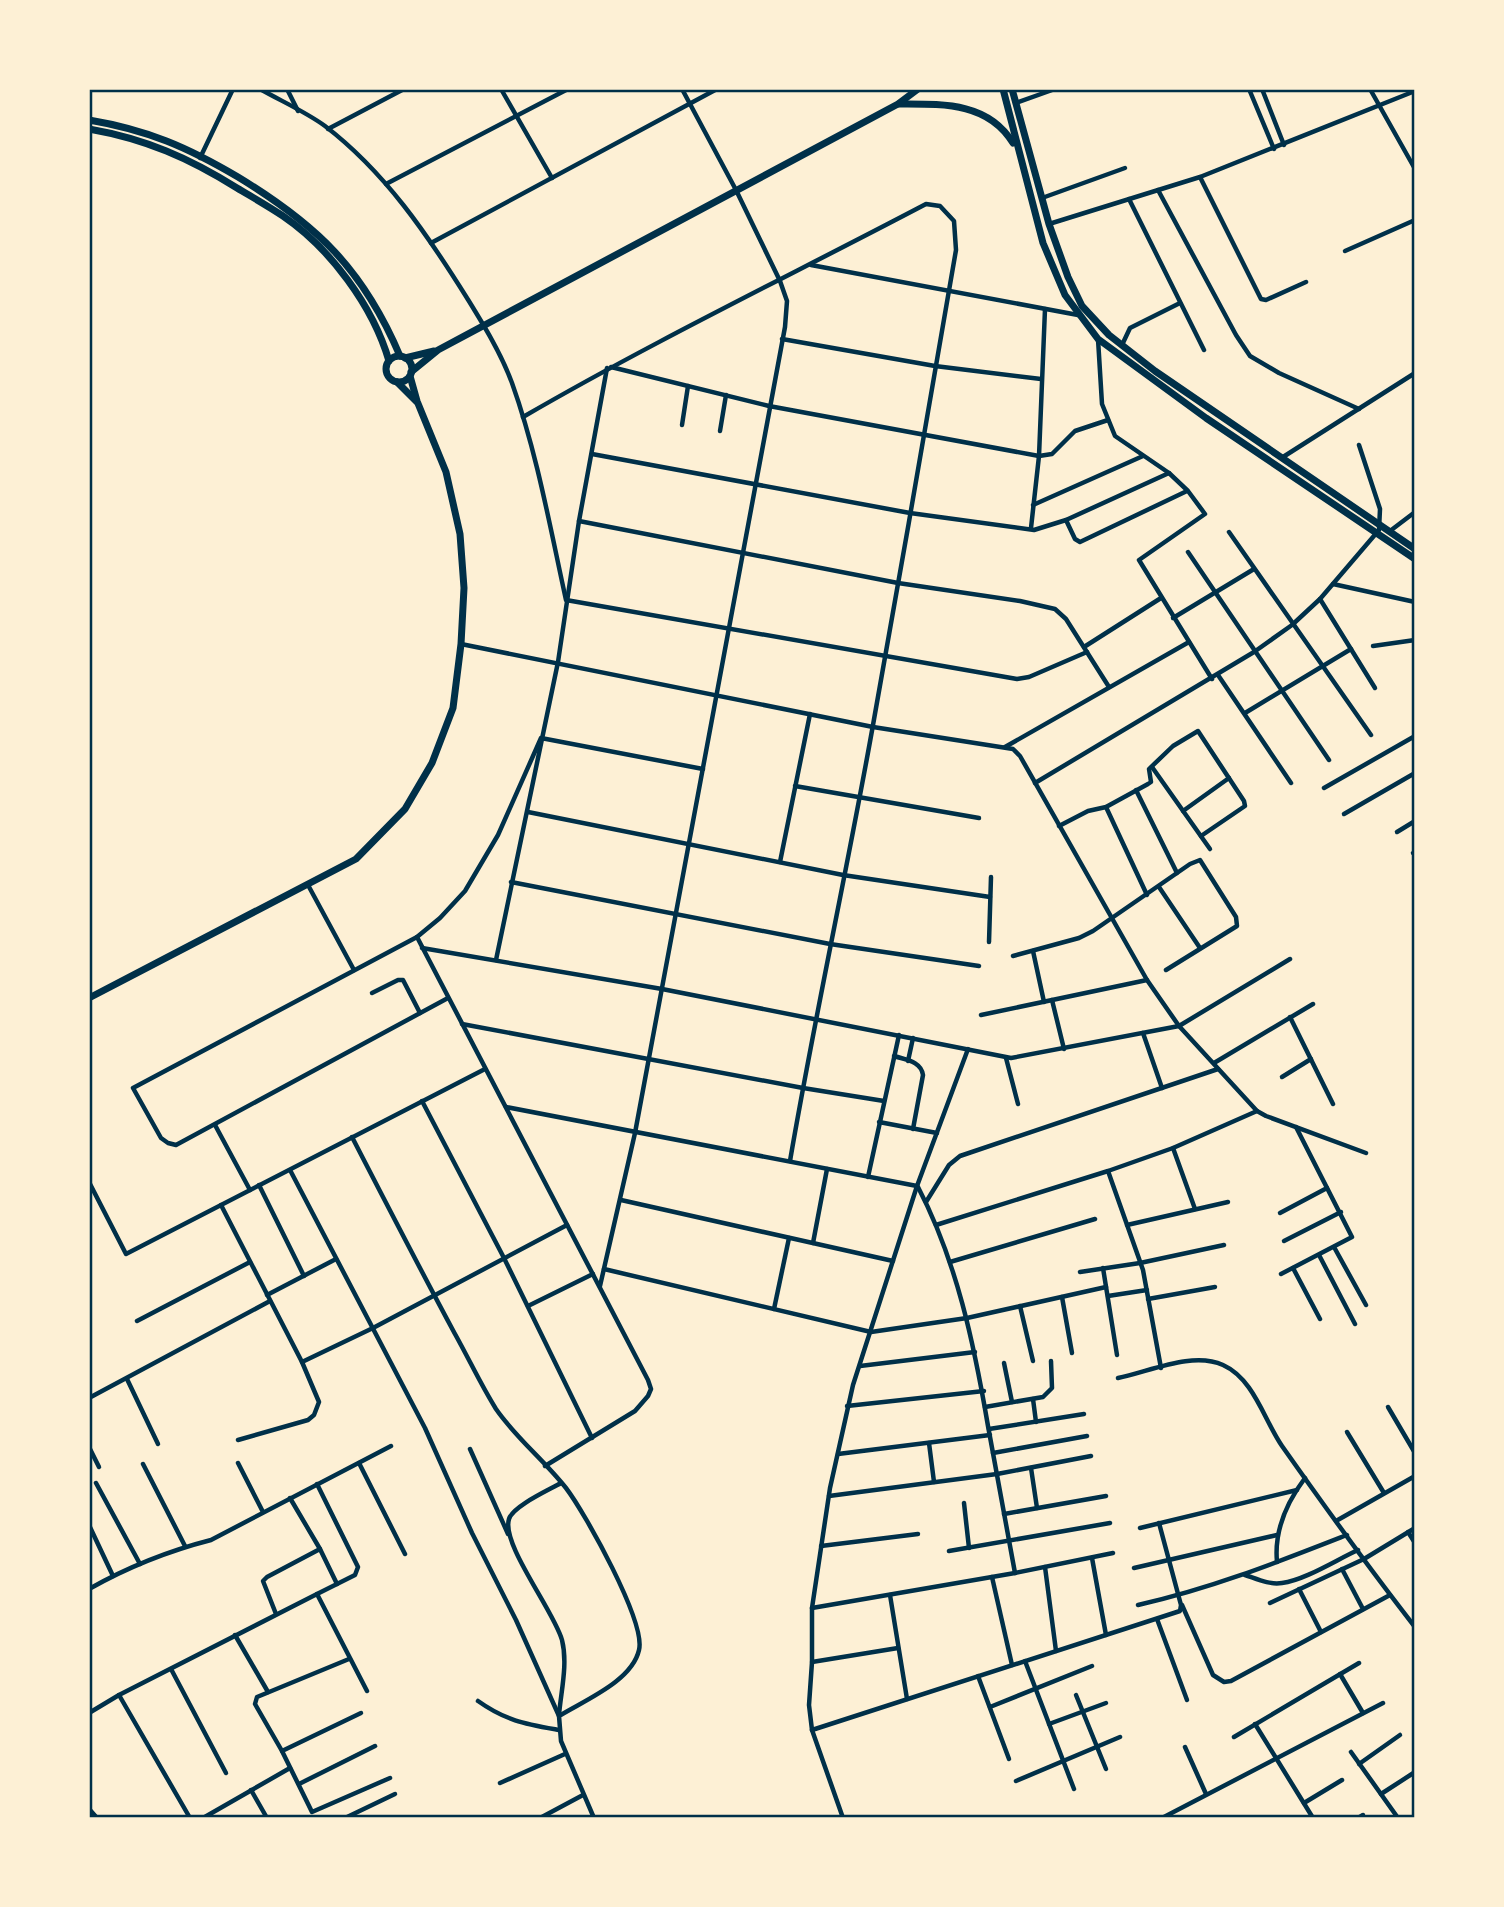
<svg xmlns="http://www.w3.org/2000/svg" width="1504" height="1907" font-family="'PT Sans Narrow',sans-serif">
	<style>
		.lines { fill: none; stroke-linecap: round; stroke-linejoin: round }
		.minor { stroke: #003049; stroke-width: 4.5 }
		.secondary { stroke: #003049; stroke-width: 6 }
		.primary { stroke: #003049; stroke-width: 7 }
		.neatline { fill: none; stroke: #003049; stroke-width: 2.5 }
	</style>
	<rect width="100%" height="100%" fill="#fdf0d5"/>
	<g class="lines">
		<g class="minor">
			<path d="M260,89C281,101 306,112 325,126C385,172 427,234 467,298C483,324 501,353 512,383C537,453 550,527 566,600L1017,679L1029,677L1087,652"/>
			<path d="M287,89L298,111"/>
			<path d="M501,89L552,178"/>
			<path d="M1249,89L1274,149"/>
			<path d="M1262,89L1284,145"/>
			<path d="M1370,89L1415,169"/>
			<path d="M1016,103L1055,89"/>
			<path d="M328,129L404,89"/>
			<path d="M200,158L233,89"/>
			<path d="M1200,177L1261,299L1266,300L1306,282"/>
			<path d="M386,184L568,89"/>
			<path d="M1158,190L1236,335L1250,356L1279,373L1359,409"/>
			<path d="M1042,198L1125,168"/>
			<path d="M1129,199L1204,350"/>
			<path d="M1049,224L1200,177L1415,91"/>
			<path d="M431,243L717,89"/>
			<path d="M1345,251L1415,220"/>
			<path d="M811,265L1078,315"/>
			<path d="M782,339L935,366L1041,379"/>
			<path d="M1098,339L1102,404L1115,436L1169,473L1188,491L1205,514L1139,560L1212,679"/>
			<path d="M1122,345L1130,328L1180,303"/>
			<path d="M611,367L769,406L1039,456L1052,454L1075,431L1108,420"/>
			<path d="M523,417C654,341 791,275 926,204L940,206L954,221L956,250C928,408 902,567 873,725C847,871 815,1015 790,1161"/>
			<path d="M682,425L688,386"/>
			<path d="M720,431L726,395"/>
			<path d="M592,454L910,513L1034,530L1066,520L1169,473"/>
			<path d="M1283,457L1415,373"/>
			<path d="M1033,505L1143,456"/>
			<path d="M1066,520L1075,539L1080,542L1187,491"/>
			<path d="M579,521L898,583L1020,601L1055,609L1066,619L1109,687"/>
			<path d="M1031,528L1039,456L1045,309"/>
			<path d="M1390,531L1415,512"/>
			<path d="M1229,532L1371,735"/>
			<path d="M1188,552L1329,760"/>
			<path d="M1333,584L1415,602"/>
			<path d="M1320,599L1375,688"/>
			<path d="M1173,618L1254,569"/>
			<path d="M461,644L873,727L1013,749L1020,756L1147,980L1179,1026L1257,1111L1266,1116L1366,1153"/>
			<path d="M1373,646L1415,640"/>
			<path d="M1084,647L1161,598"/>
			<path d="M1218,675L1291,783"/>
			<path d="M1245,713L1351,649"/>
			<path d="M1005,747L1189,642"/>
			<path d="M1152,767L1210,849"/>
			<path d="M1035,783L1254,652L1292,625L1320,599L1379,530L1380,509L1359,445"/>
			<path d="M795,786L979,818"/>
			<path d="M1324,788L1415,736"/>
			<path d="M1136,790L1177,873"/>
			<path d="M1106,807L1147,895"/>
			<path d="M1183,811L1229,778"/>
			<path d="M528,812L843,875L990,897"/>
			<path d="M1344,814L1415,773"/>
			<path d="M1059,826L1088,811L1106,807L1148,784L1151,782L1149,769L1173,746L1198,731L1244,801L1245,806L1201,836"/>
			<path d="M1397,832L1415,821"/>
			<path d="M1413,853L1415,852"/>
			<path d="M780,862L810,714"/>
			<path d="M511,882L830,944L979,966"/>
			<path d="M308,885L354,970"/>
			<path d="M1159,887L1200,948"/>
			<path d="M417,937L648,1380L651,1389L648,1396L635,1411L545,1466"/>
			<path d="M989,942L991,877"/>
			<path d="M422,948L662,989L1011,1058L1179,1026L1290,959"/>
			<path d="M1033,951L1044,1002"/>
			<path d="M1013,956L1079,938L1093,931L1190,864L1200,860L1236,917L1237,926L1166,970"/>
			<path d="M496,960L558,662L579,521L607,368"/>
			<path d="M372,993L398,980H403L420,1013"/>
			<path d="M448,998L176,1145L168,1143L161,1138L133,1088L417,937L440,918L465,891L498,835L541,738L703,769"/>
			<path d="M1052,1000L1064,1049"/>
			<path d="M981,1015L1147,980"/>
			<path d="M1290,1017L1333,1104"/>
			<path d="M462,1024L803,1088L884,1101"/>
			<path d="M1143,1033L1162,1088"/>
			<path d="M894,1056C906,1060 921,1061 923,1075L913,1129"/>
			<path d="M1006,1058L1018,1104"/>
			<path d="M908,1061L913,1038"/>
			<path d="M1214,1063L1313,1004"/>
			<path d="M1282,1077L1311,1059"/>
			<path d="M422,1101L504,1258L592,1438"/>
			<path d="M506,1107L917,1186"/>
			<path d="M879,1122L937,1133"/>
			<path d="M215,1125L250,1190"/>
			<path d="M352,1137C386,1203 420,1269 455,1334C469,1359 481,1385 496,1409C516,1438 544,1460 566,1488C585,1513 646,1622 639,1650C632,1681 585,1700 559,1716L561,1741L594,1818"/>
			<path d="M1173,1148L1195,1209"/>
			<path d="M290,1170L425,1428L472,1533L516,1620L559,1716"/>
			<path d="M1108,1171L1143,1270L1161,1368"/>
			<path d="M868,1177L899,1035"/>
			<path d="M89,1182L126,1254L485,1069"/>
			<path d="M259,1185L304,1276"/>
			<path d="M918,1187C957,1262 974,1344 988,1426C997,1475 1006,1524 1015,1573"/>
			<path d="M621,1200L893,1261"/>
			<path d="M926,1202L949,1165L960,1156L1218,1069"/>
			<path d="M221,1205L302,1362L319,1402L314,1415L308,1420L238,1440"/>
			<path d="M1280,1213L1327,1188"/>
			<path d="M936,1225L1108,1171L1173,1148L1257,1111"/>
			<path d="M1127,1225L1228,1202"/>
			<path d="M1284,1241L1341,1212"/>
			<path d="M813,1243L827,1169"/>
			<path d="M1334,1247L1366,1305"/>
			<path d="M1319,1255L1355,1324"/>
			<path d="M950,1262L1095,1219"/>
			<path d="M1103,1268L1117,1355"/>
			<path d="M1293,1268L1320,1319"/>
			<path d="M604,1269L871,1332L967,1318L1106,1287"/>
			<path d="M1080,1272L1140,1263L1224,1245"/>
			<path d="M1281,1274L1352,1237L1296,1127"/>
			<path d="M600,1286L635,1133L785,327L787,301L780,281L736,190L682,89"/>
			<path d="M267,1295L336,1259"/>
			<path d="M1108,1296L1147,1290"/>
			<path d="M1062,1297L1072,1353"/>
			<path d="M1148,1299L1215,1287"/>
			<path d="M528,1306L593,1274"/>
			<path d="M1020,1306L1033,1361"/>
			<path d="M774,1309L789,1238"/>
			<path d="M137,1321L250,1262"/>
			<path d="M302,1362L373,1328L567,1225"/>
			<path d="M1004,1363L1012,1402"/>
			<path d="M860,1366L975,1352"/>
			<path d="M1118,1378C1149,1372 1192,1351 1223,1365C1254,1379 1264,1420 1282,1446C1325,1507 1369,1568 1415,1627"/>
			<path d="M127,1379L158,1444"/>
			<path d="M89,1398L270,1301"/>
			<path d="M1033,1399L1036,1422"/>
			<path d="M847,1406L984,1391"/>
			<path d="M985,1407L1043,1397L1052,1388L1051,1361"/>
			<path d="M1388,1407L1415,1453"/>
			<path d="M989,1429L1084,1414"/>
			<path d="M1347,1432L1384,1493"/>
			<path d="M929,1443L934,1482"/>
			<path d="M89,1447L99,1467"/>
			<path d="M470,1449L508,1534"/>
			<path d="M993,1453L1087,1436"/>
			<path d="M838,1454L990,1435"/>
			<path d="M238,1463L263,1512"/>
			<path d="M359,1463L405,1554"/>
			<path d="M143,1464L185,1546"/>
			<path d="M1031,1468L1037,1508"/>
			<path d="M96,1483L140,1564"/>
			<path d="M829,1496L997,1474L1091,1456"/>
			<path d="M290,1498L320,1549L337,1584"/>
			<path d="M964,1503L969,1548"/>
			<path d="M1004,1514L1106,1496"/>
			<path d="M1336,1521L1415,1476"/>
			<path d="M89,1525L113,1576"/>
			<path d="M1140,1528L1297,1490"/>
			<path d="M1408,1532L1415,1543"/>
			<path d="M821,1546L918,1534"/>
			<path d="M949,1551L1110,1523"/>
			<path d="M1092,1558L1106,1635"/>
			<path d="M1277,1562C1274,1531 1287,1502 1305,1478"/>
			<path d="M1045,1567L1056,1651"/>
			<path d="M1134,1568L1277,1535"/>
			<path d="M1342,1569L1363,1609"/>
			<path d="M1245,1575C1257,1579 1269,1585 1282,1583C1305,1580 1336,1560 1358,1550"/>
			<path d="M992,1577L1012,1665"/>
			<path d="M89,1589C128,1567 168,1551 211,1540L391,1446"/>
			<path d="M1299,1589L1321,1632"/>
			<path d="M317,1594L355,1575L358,1567L317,1484"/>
			<path d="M890,1595L907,1699"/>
			<path d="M1270,1603L1364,1559L1415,1528"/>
			<path d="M1138,1605C1210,1589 1278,1562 1347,1535"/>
			<path d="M1182,1605L1213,1675L1224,1682L1231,1681L1390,1595"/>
			<path d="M812,1608L1015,1573L1113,1553"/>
			<path d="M276,1614L263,1581L267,1577L320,1549"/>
			<path d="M1157,1619L1187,1700"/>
			<path d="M235,1635L268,1692"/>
			<path d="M349,1659L257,1697L255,1704L282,1751L312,1812L390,1778"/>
			<path d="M1025,1661L1074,1789"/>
			<path d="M812,1662L898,1648"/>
			<path d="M171,1669L226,1773"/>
			<path d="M1340,1674L1363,1713"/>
			<path d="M978,1676L1009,1759"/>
			<path d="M119,1695L190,1818"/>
			<path d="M1076,1695L1106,1769"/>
			<path d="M478,1701C506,1721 526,1724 559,1730"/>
			<path d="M990,1707L1092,1666"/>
			<path d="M89,1713L119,1695L317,1594L367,1691"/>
			<path d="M559,1715C561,1691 568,1664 562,1640C554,1611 501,1544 509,1519C513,1506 549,1490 561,1483"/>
			<path d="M1049,1724L1106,1703"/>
			<path d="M1255,1724L1313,1818"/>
			<path d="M812,1730L1180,1611L1181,1605L1159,1523"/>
			<path d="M1234,1737L1359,1663"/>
			<path d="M1185,1747L1206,1794"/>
			<path d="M282,1751L361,1713"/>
			<path d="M1351,1752L1398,1818"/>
			<path d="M1359,1764L1400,1735"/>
			<path d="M1016,1781L1120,1737"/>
			<path d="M500,1783L565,1754"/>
			<path d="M299,1784L375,1746"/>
			<path d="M251,1790L267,1818"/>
			<path d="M1381,1794L1415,1772"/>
			<path d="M1304,1803L1342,1780"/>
			<path d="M203,1818L290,1768"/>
			<path d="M345,1818L395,1794"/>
			<path d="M540,1818L583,1795"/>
			<path d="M843,1818L812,1730L809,1705L812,1662V1608L830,1488L853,1385L917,1186L968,1049"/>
			<path d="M1162,1818L1383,1703"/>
			<path d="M1358,1818L1363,1815"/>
		</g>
		<path class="secondary" d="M89,1810L96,1818"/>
		<g class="primary">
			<path d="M1003,89L1043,243L1065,295L1098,339L1206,418L1415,559"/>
			<path d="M1012,89L1049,224L1068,277L1082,306L1109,335L1155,371L1415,549"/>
			<path d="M899,104C943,104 988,102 1013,143"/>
			<path d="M89,120C148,130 187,147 238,177C317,225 363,269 400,356"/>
			<path d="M89,129C146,139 189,158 237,188C252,197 268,206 283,216C330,248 373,306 389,361"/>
			<circle cx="399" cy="369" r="13"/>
			<path d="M405,358L434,351"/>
			<path d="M411,372L438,350L898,104L918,89"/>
			<path d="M397,382L416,401"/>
			<path d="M89,998L356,859L405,809L432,763L453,708L461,644L464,588L460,534L446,472L417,401L410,376"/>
		</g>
	</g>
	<rect width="1504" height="1907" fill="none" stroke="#fdf0d5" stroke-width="182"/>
	<rect x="91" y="91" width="1322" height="1725" class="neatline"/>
</svg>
